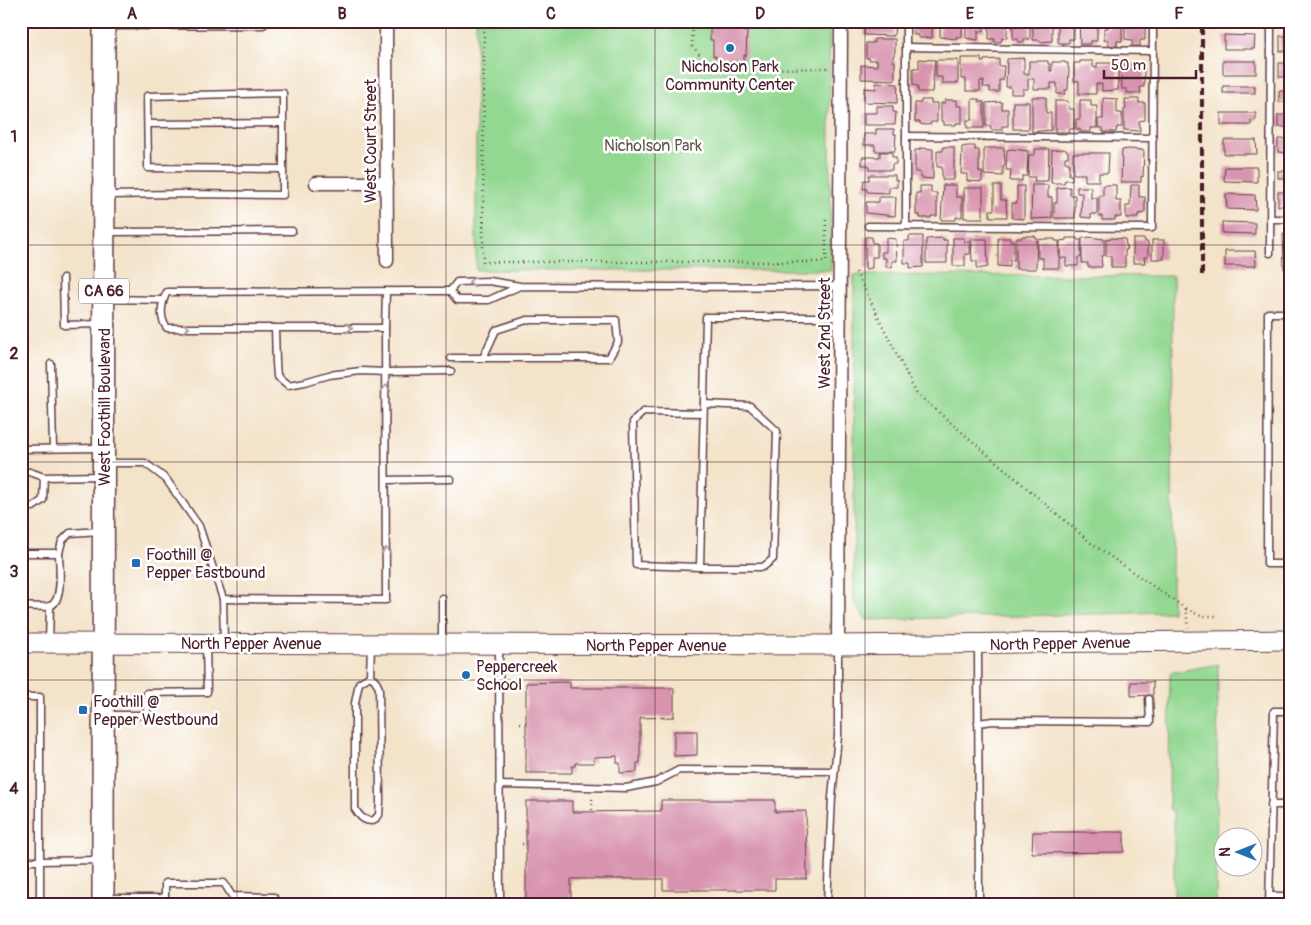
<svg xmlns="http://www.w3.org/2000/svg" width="1311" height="925" font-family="Pangolin,sans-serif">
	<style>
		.green { fill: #93d891; stroke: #6e7c5e }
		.building { fill: #d894af }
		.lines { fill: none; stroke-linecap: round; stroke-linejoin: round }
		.service-casing { stroke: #633c43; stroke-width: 9 }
		.minor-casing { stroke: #633c43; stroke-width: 15 }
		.secondary-casing { stroke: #633c43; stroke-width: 21 }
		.primary-casing { stroke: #633c43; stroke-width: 24 }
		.path { stroke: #633c43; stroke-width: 2.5; stroke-dasharray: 1 4; stroke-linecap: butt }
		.service { stroke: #fff; stroke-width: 6 }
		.minor { stroke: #fff; stroke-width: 12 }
		.secondary { stroke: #fff; stroke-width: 19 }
		.primary { stroke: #fff; stroke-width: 21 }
		.rail { stroke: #4a1f2b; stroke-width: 4; stroke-dasharray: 8 4; stroke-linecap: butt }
		.oneway { stroke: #ae9aa0 }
		.grid { fill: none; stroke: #4a1f2b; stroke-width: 1; stroke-opacity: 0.55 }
		.poi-dot { fill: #1f6fb2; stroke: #fff; stroke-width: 2 }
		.labels { text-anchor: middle; stroke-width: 5; stroke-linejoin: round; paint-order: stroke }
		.shield { fill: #fff; stroke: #80626b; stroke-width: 1 }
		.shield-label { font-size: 15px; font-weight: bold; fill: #4a1f2b }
		.poi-label { font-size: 16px; fill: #4a1f2b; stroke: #fff; text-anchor: start }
		.street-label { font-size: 16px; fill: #4a1f2b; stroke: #fff }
		.park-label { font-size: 16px; fill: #60564a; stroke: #fff }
		.neatline { fill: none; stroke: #4a1f2b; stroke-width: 2 }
		.grid-label { font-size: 16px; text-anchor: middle; font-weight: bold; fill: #4a1f2b }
	</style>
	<rect width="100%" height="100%" fill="#fff"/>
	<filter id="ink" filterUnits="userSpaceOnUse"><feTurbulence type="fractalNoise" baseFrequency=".02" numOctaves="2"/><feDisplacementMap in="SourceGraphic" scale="10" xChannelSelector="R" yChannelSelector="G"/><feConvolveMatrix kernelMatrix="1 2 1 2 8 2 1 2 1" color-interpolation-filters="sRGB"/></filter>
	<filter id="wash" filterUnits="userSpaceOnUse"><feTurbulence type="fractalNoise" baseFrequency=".0096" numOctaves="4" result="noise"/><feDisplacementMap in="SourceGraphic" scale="20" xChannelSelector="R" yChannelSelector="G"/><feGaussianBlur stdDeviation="1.12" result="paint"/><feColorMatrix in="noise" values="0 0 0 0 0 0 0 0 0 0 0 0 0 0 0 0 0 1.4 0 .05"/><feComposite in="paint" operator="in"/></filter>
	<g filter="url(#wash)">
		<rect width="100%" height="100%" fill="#f3e3c9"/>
		<g class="green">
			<path d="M476,21H829L831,270H476Z"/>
			<path d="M854,275L1173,276L1172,612L866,620L854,603Z"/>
			<path d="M1218,664L1216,904H1174V813L1169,809L1170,673Z"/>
		</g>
		<g id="blocks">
			<g class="building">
				<path d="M710,21H743V31H747L746,56L744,55V62H716V56H713V40H710Z"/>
				<path d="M869,21H895L894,36L864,35L865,22Z"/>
				<path d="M914,21H935V25H932V38H918V35H914Z"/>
				<path d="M940,21H962V37H956V39L940,37Z"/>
				<path d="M966,21H984V31H978V40L966,38Z"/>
				<path d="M995,21H1001V26H1007V38H1002L1001,42H994L995,39H989V24H995Z"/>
				<path d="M1018,21H1030V39H1024V42H1018V39H1013V26H1018Z"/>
				<path d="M1033,21H1052V41L1040,42V40H1033Z"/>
				<path d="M1058,21L1074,22V39H1069V43H1059L1058,42Z"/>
				<path d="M1079,21H1097V41H1091V44H1080Z"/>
				<path d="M1109,21H1122V41H1117V46L1108,45V40H1104V28H1108Z"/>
				<path d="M1125,21H1145V40H1140V46H1132V40L1125,39Z"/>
				<path d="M1224,35L1255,36L1254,49H1224Z"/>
				<rect x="1280" y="36" width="10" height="15"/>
				<path d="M874,39H895V51L892,61H895V80L861,79V65L877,66V60H869V58H866V43H874Z"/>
				<path d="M961,58H981V62H984V60L999,59V66H1004L1003,80H999V92H990V87H983L984,81H980V91H966V79H961Z"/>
				<path d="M1024,58V74H1029V61H1048V64H1050V71H1052V62H1065V63H1068V68H1069L1068,90H1065V94H1057V83H1051V89H1034V79H1028V89H1023V94H1011V87H1006L1007,59Z"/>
				<path d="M919,59L935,60L932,92H918V86L913,85V68H919Z"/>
				<path d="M936,60H958V83H942V77H936Z"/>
				<path d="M1080,61H1093V67L1097,68V63H1118V90L1102,91V84H1096V94H1079V81H1074V63H1080Z"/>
				<rect x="1223" y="61" width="33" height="13"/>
				<rect x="1279" y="63" width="11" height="14"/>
				<path d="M1121,64H1140V66H1144V87H1140L1141,93H1127V89H1122Z"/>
				<path d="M876,83L898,84L897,103L864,102V88L876,89Z"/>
				<rect x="1223" y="86" width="32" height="7"/>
				<rect x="1279" y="91" width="11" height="11"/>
				<path d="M1032,97H1046V113H1051V130L1032,132Z"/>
				<path d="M1103,98L1117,99V113H1122V127H1117L1116,132H1103V128H1098V119H1103Z"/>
				<path d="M972,99H979V102H984V128H967V120H972Z"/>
				<path d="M1125,99H1139V103H1145V120L1139,121L1140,131L1124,130V109H1126Z"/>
				<path d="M921,100H931V103H937V122H931V124L926,125L920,124V122H915V103H921Z"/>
				<path d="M945,100H957V106H962V123H956V125H944V121H941V103H945Z"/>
				<path d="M1080,100H1091V106H1097V128H1091V132H1080V129H1076V119H1080Z"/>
				<path d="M1055,101H1068L1069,109H1074V129H1069V132H1055Z"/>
				<path d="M1002,102V109H1008V126H1002V130H991V126H986V103Z"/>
				<rect x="1013" y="102" width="16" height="27"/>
				<path d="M877,106H893V112H896L895,125H864V113H877Z"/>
				<path d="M1221,113H1256V120L1251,121V125H1221Z"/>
				<rect x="1278" y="115" width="12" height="12"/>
				<path d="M876,129H894V134H896L895,151H875V145H864V134H876Z"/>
				<path d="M1278,139H1290V153L1278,152Z"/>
				<path d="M1224,140H1256L1257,154H1224Z"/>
				<path d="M968,146H975V150H979V172H982V182L967,181V174H961L962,147Z"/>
				<path d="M943,147H954V180H942V167H937V151H943Z"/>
				<path d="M920,148L933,149V179L920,178V172H915V150H920Z"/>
				<path d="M984,148H1004L1005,166H1003V176L984,175Z"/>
				<path d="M1012,149L1028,151L1027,176H1022V181H1010L1011,170H1006L1007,150Z"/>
				<path d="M1035,149H1049L1048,181H1034L1035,177H1028L1029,155H1035Z"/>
				<path d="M1064,149L1068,151V157H1065V162L1069,163V175H1072V180H1065L1064,183H1051L1052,150Z"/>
				<path d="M1129,149L1142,150L1144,151L1143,177L1141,176V182H1121L1122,150Z"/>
				<path d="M880,152H892V157H896V164H892V170H869V165H862V157H880Z"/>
				<path d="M1073,153H1109L1108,173H1099V181H1085V174H1073Z"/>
				<path d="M1225,167H1257V182L1224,181Z"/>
				<rect x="1278" y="171" width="12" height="7"/>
				<path d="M869,175H895V180H897V187H889V193L867,192V189H863L864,180H869Z"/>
				<path d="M943,185H956V197H962V217H956V220H941Z"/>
				<path d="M1032,185H1048V197H1052V218L1031,219Z"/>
				<path d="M1103,185H1116V201H1121V217H1115V220H1102V216H1099V196H1103Z"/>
				<path d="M1131,185H1139V197H1145V213L1138,214V218H1126V206H1130Z"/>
				<path d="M920,186H931V193H937V216H931V218H920V215H916V193H920Z"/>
				<path d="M994,186H1001V200H1006L1007,217H990V210H994Z"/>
				<path d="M1017,186H1024V219L1012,218V203H1017Z"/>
				<path d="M1070,187V195H1075V218H1054V203H1057V188Z"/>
				<path d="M1077,187H1091V198H1097V214H1091V218L1081,217L1082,193H1077Z"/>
				<rect x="964" y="188" width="19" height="30"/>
				<rect x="1278" y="192" width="12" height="14"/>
				<path d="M1226,194L1255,195L1256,210L1227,209Z"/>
				<path d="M879,197H896L895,216L866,213V202H879Z"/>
				<path d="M1222,222L1255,223V234L1222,233Z"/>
				<path d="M1283,234H1290V269H1284Z"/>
				<path d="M909,236H923V267L910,268V263H904V241H909Z"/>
				<path d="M1022,236H1035V238H1037L1036,269H1016V238H1022Z"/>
				<path d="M865,237H872V243H877V257H872V268L865,269Z"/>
				<path d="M1088,237L1104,239V256H1101L1102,267H1088V263H1082V238H1088Z"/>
				<path d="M886,238L896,239L897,261H892V267H886V258H882V252H886Z"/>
				<path d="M943,238V240H947V263H926V239Z"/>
				<path d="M953,238H964V242H970V254H965V266H953Z"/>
				<path d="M998,238H1010V240L1014,241V260H1010V267L998,266Z"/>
				<path d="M1066,238H1077V240H1081V257H1078V266H1066V258H1060V241L1066,240Z"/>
				<path d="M1112,238L1125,239L1127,250H1125V267H1111V256H1106V239Z"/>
				<path d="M971,239H987L988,267L977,269V261H972Z"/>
				<path d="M1044,239H1055V241H1059V268H1043V258H1038V240Z"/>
				<path d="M1133,239H1145V242H1148V257H1144L1145,263H1133Z"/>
				<rect x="1152" y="240" width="12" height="19"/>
				<path d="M1225,251H1255L1256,266H1225Z"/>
				<path d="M570,682V688H674V717L640,718V763H637V772L620,773V763H617V756L594,757V763H575V766H572V773H526V683Z"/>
				<path d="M1131,682H1153V695L1131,696Z"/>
				<path d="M674,731H697V755L674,756Z"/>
				<path d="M661,800H775V812L806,811L807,879H775V890H663V879H571V904H526V801H572V812L661,811Z"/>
				<path d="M1033,832H1124V852L1032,853Z"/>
			</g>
		</g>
	</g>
	<g filter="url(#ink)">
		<use href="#blocks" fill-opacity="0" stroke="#633c43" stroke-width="1"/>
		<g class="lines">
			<defs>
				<g id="service">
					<path d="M906,21V226"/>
					<path d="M108,26L263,25L269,21"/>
					<path d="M906,47L1153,51"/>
					<path d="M148,124L283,123"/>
					<path d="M906,136L1153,138"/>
					<path d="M108,195L178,194L283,195V93L147,96L148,168L283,169"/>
					<path d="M1270,219H1290"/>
					<path d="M868,226L1152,228L1153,21"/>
					<path d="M108,232L292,231"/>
					<path d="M1270,253L1271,21"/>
					<path d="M63,278L64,325L100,324"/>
					<path d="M520,286L489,300H457L450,291L457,282L489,281L520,286L667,287L840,286"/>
					<path d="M386,291L385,328H167C159,318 161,303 167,292L419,291H450"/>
					<path d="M107,299L163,300"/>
					<path d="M1290,313H1268L1267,564H1290"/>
					<path d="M275,328L276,363L277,376L288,385L305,382L329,375L361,371L386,372L451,371"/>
					<path d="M451,358H609L618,342L616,320H527L496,330L483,358"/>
					<path d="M51,364L53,448"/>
					<path d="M703,413L643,412L633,422L636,565L700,567L706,317H840"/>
					<path d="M21,449L100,448"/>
					<path d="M106,463H145L166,479L199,526L223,599L386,600L385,328"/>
					<path d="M21,472H30L44,477L100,476"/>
					<path d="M386,480L451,479"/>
					<path d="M21,507H33L43,500L44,477"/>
					<path d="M21,553H59L62,541L70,533L100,531"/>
					<path d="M700,567H763L773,559L777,431L750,406L704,404"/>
					<path d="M442,598V642"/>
					<path d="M223,599L224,643"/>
					<path d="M21,606C29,606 42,608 50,606C64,601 59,565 59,553"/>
					<path d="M49,642L50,606"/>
					<path d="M499,645L500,904"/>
					<path d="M978,645L979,904"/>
					<path d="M370,676L375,680L379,688L380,801L379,815L373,821C364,821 360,817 355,809V703L359,683Z"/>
					<path d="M370,676L371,645"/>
					<path d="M21,697H40V861H21"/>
					<path d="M107,715H147V693L207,692L206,644"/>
					<path d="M978,723L993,721L1150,722L1149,699"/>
					<path d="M500,785L626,788L656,782L679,770L834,771"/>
					<path d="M1271,805H1290"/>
					<path d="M1270,896H1290"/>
					<path d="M107,898H165V883H224L232,896L274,897"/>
					<path d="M40,904V861L100,860"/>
					<path d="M827,904L832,797L838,736V647"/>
					<path d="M1269,904L1274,711H1290"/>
				</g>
				<g id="minor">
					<path d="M386,21L387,261"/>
					<path d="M316,183H387"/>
					<path d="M838,645L841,21"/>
				</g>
				<path id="secondary" d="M21,643L838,645L1290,640"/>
				<path id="primary" d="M103,904L104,21"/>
			</defs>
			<use href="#service" class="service-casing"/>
			<use href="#minor" class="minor-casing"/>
			<use href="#secondary" class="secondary-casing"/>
			<use href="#primary" class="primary-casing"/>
			<g class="path">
				<path d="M484,21L483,262H826V216"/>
				<path d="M693,21L692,46L714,70L828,68V71"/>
				<path d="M856,272L916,393L1091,543L1186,609L1188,628"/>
				<path d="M1186,609L1201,616H1218"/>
				<path d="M520,723H526"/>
				<path d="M592,799V810"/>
				<path d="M522,844H526"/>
			</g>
			<use href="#service" class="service"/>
			<use href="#minor" class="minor"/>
			<use href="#secondary" class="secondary"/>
			<use href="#primary" class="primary"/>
			<path class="rail" d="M1202,275V21"/>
		</g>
		<defs><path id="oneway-chevron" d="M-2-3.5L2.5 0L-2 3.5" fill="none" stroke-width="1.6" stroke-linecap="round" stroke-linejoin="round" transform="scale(1.25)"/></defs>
		<g class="oneway">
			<use href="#oneway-chevron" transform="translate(472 282) rotate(179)"/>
			<use href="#oneway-chevron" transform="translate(186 328)"/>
			<use href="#oneway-chevron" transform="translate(349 328)"/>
			<use href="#oneway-chevron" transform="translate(386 388) rotate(-90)"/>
			<use href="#oneway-chevron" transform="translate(386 551) rotate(-90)"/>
		</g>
	</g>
	<path class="grid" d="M237,21V904M446,21V904M655,21V904M865,21V904M1074,21V904M21,245H1290M21,462H1290M21,680H1290"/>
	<g class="poi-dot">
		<circle cx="730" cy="48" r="5"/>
		<rect x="131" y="558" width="10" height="10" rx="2.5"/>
		<circle cx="466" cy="675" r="5"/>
		<rect x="78" y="705" width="10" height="10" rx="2.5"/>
	</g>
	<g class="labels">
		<rect class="shield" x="79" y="278.5" width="50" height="25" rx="4"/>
		<g class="shield-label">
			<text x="104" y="296">CA 66</text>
		</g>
		<g class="poi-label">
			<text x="730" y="72" text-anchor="middle">Nicholson Park<tspan x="730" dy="18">Community Center</tspan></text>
			<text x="146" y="560">Foothill @<tspan x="146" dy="18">Pepper Eastbound</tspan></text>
			<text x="476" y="672">Peppercreek<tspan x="476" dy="18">School</tspan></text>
			<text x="93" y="707">Foothill @<tspan x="93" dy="18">Pepper Westbound</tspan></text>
		</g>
		<g class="street-label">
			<text transform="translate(370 141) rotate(-90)" y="6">West Court Street</text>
			<text transform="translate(824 333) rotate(-90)" y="6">West 2nd Street</text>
			<text transform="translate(104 407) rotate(-90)" y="6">West Foothill Boulevard</text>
			<text x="251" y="649">North Pepper Avenue</text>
			<text transform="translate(1060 643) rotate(-1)" y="6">North Pepper Avenue</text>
			<text x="656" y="651">North Pepper Avenue</text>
		</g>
		<g class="park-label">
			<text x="653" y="151">Nicholson Park</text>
		</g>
	</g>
	<rect width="1311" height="925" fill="none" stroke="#fff" stroke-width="55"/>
	<g transform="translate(1238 852) rotate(270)"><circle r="24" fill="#ffffff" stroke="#b7a5aa"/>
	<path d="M0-4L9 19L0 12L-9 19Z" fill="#1f6fb2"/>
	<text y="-8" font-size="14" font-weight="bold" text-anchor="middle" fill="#4a1f2b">N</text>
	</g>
	<path d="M1104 70v8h92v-8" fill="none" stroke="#4a1f2b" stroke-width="2.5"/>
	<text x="1111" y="70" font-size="15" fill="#4a1f2b" stroke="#ffffff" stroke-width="4" paint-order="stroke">50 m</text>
	<rect x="28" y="28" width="1256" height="870" class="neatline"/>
	<g class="grid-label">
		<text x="132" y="19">A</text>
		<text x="342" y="19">B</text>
		<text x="551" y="19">C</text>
		<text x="760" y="19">D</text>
		<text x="970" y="19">E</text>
		<text x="1179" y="19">F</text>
		<text x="14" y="142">1</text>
		<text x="14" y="359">2</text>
		<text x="14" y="577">3</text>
		<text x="14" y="794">4</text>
	</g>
</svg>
